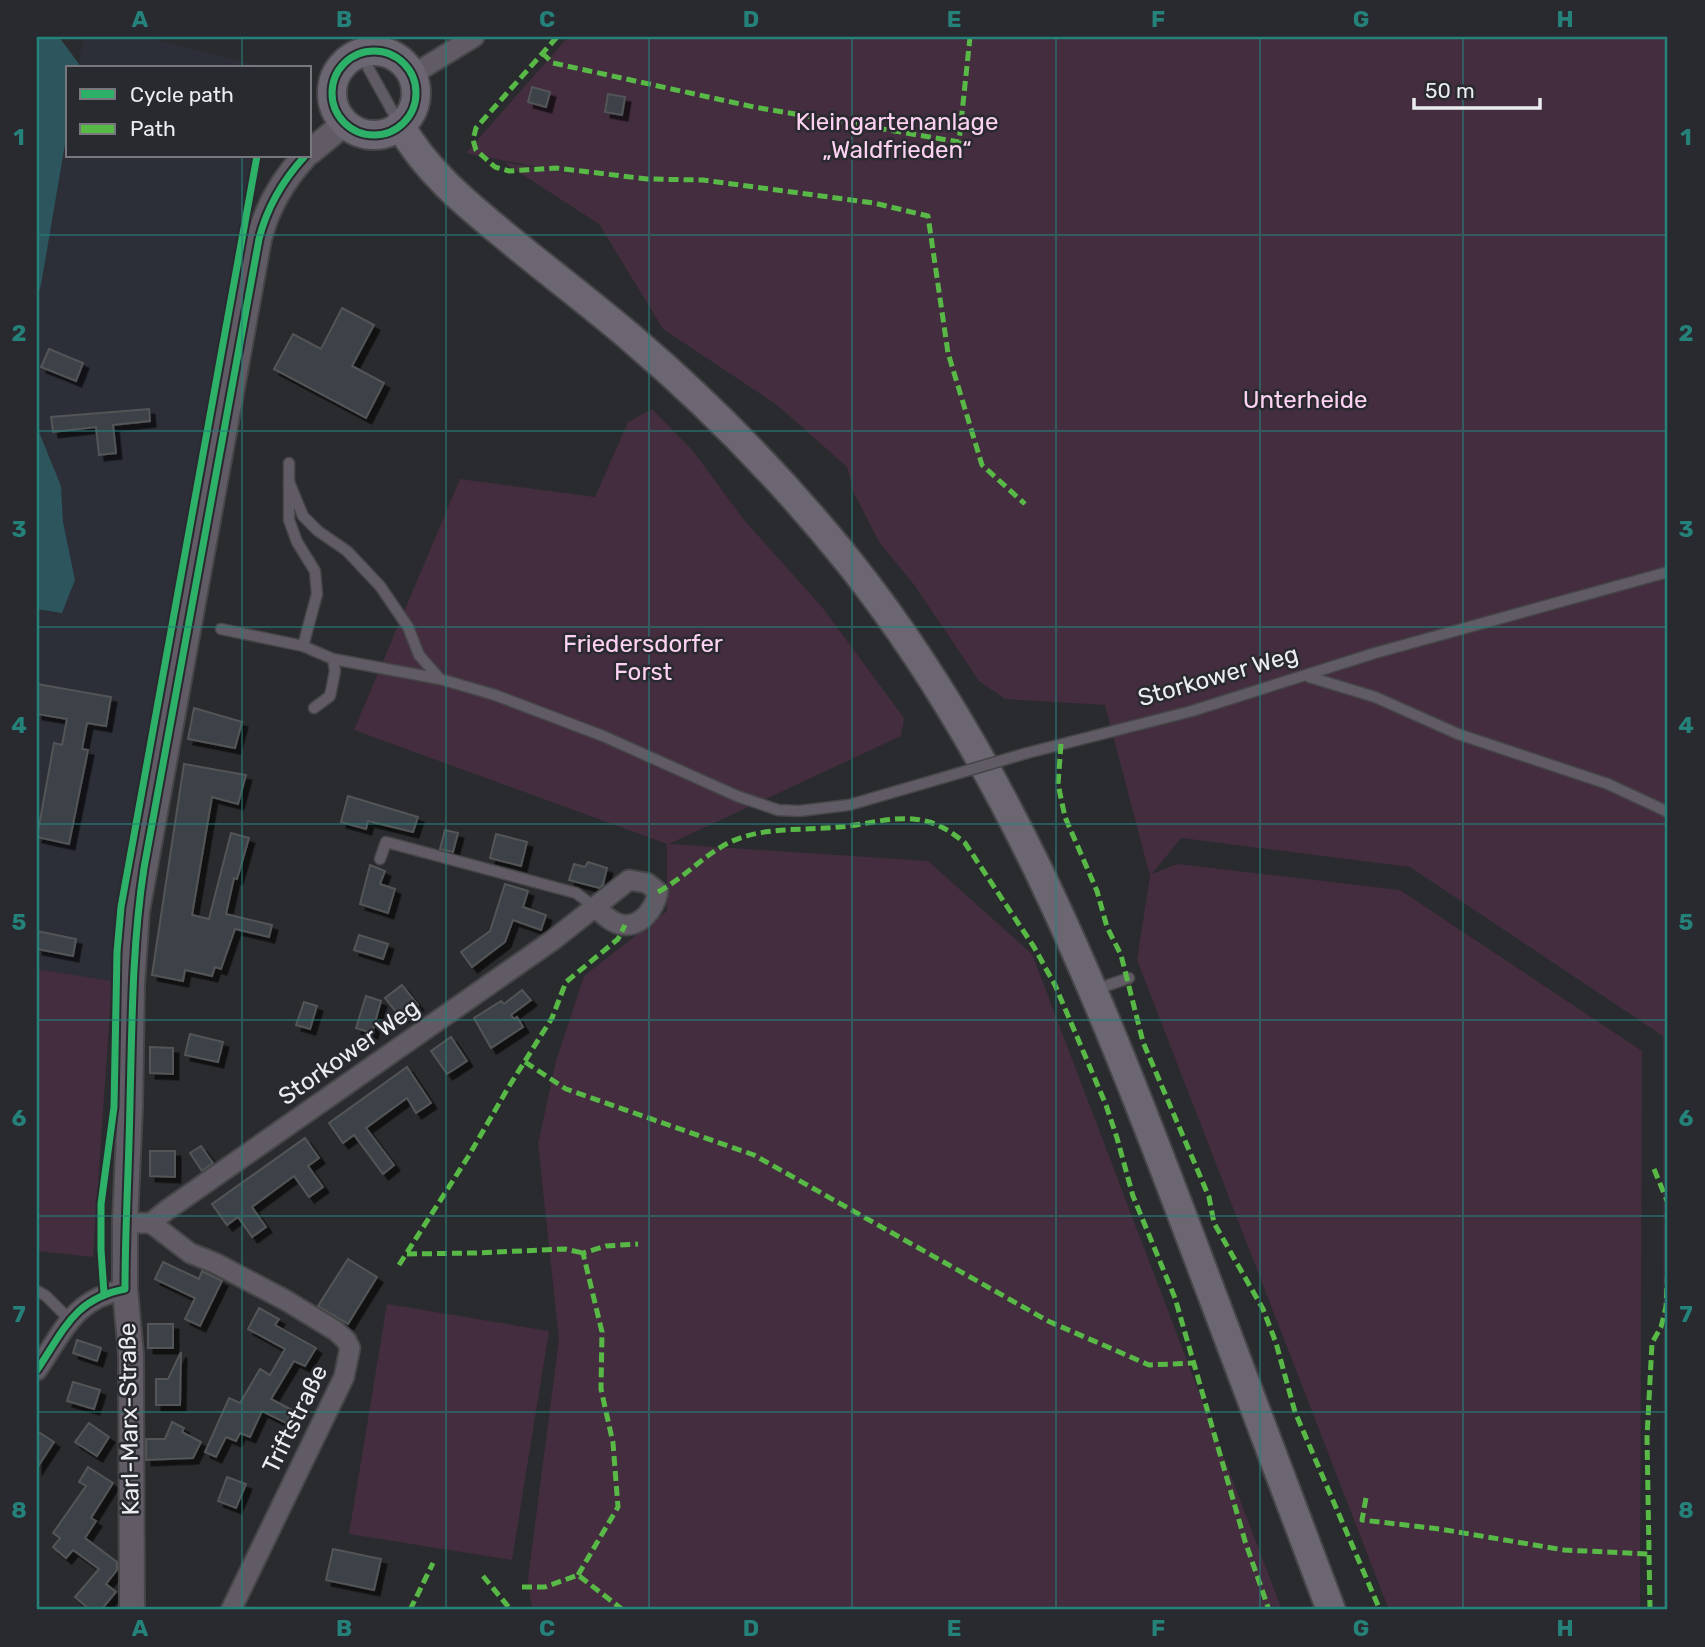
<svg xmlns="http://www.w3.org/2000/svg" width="1705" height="1647" font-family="Rubik,sans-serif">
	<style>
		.built { fill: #2c2e38 }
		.green { fill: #432d3e }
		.water { fill: #2d555d }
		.building { fill: #3d4349; stroke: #525456; stroke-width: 2; filter: url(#shadow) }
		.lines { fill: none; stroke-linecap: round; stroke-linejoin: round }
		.service-casing { stroke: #464648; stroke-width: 13 }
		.minor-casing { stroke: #464648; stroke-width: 23 }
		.tertiary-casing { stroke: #464648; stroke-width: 28 }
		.secondary-casing { stroke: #464648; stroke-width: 32 }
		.service { stroke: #605b64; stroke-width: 10 }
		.minor { stroke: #605b64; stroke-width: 19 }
		.tertiary { stroke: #605b64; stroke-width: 24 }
		.secondary { stroke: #6b6672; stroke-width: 28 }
		.service-bridge-casing { stroke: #464648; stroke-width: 13; stroke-linecap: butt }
		.service-bridge { stroke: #605b64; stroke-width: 10 }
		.quiet { stroke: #58b947; stroke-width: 5; stroke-dasharray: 10 5; stroke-linecap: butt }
		.cycleway-casing { stroke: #292a2f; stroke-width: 11 }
		.cycleway { stroke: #2db169; stroke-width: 7 }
		.grid { fill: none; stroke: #25827b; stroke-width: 2; stroke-opacity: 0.55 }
		.labels { text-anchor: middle; stroke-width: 5; stroke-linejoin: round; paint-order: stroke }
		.park-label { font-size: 24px; fill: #fdd1f1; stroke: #292a2f }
		.street-label { font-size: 24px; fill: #ecedf1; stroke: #292a2f }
		.neatline { fill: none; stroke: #25827b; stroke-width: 2.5 }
		.grid-label { font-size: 23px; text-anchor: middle; font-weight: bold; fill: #25827b }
	</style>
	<defs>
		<filter id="shadow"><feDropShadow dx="5.5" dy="5.5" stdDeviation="0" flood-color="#0009"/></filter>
	</defs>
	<rect width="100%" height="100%" fill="#2a2b2e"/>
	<g class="built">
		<path d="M84,37H145L269,68H78Z"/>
		<path d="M68,127V156H254L121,885L116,916L112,981L37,969V609L62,612L75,580L63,522L61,486L37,427V297L41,285Z"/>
	</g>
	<g class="green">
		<path d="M568,37H1668V1610H1664L1663,1036L1410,867L1181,838L1152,874L1177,864L1400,890L1642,1051L1640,1610H1389L1137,960L1150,876L1105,705L1005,699L979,681L915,586L879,542L854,493L847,467L777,405L663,329L599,224L503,162L578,175L466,153Z"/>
		<path d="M652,409L693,451L744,520L822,607L904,718L901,736L669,844L928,861L1032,954L1282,1610H532L528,1579L559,1339L538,1144L556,1061L584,976L667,911V844L354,730L460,479L595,497L628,422Z"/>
		<path d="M37,969L112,981L93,1257L37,1251Z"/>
		<path d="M387,1304L549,1331L512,1560L349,1534Z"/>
	</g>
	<g class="water">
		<path d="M37,37H59L79,64L78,68H68V127L41,285L37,297Z"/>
		<path d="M37,427L61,486L63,522L75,580L62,613L37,609Z"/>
	</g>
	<g class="building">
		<path d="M532,87L550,92L546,107L528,102Z"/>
		<path d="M608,94L625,97L622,115L605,112Z"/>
		<path d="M342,308L374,325L352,366L384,383L366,418L274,369L293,334L321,349Z"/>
		<path d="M49,349L83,363L76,381L41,367Z"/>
		<path d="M149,409L150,421L113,425L116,453L99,455L96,427L53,432L51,417Z"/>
		<path d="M37,684L111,697L106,726L87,723L82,749L88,750L69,844L37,837L54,743L62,745L67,719L37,714Z"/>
		<path d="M194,708L242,722L235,748L188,739Z"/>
		<path d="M184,764L246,775L238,804L212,797L192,915L209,919L231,833L249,838L237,879L234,878L226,914L272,925L269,937L235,929L221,969L215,967L212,976L185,970L183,981L152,975Z"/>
		<path d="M348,796L418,817L413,832L368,821L366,829L341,822Z"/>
		<path d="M445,830L458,833L453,852L440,849Z"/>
		<path d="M496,834L527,842L521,866L490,858Z"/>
		<path d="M588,862L607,868L603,885L599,888L569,880L574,864L585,867Z"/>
		<path d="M370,865L385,871L380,884L395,889L388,913L360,904Z"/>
		<path d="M505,884L528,891L523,907L546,915L541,930L513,920L505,942L472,967L461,952L490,931Z"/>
		<path d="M37,931L76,939L73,956L37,949Z"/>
		<path d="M359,935L388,944L383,959L354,950Z"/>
		<path d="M402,985L418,1005L401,1018L385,998Z"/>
		<path d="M522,990L531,1000L511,1015L514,1019L517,1017L523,1027L491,1048L474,1018L501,1001L504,1004Z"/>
		<path d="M366,996L381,1001L372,1033L356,1028Z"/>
		<path d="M304,1002L317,1006L310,1029L296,1025Z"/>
		<path d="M190,1034L223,1042L218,1062L185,1055Z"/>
		<path d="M451,1037L467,1061L447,1074L431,1051Z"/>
		<path d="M150,1047L173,1048V1074L150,1073Z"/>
		<path d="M407,1067L431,1103L416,1113L407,1098L366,1128L394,1165L383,1174L354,1135L343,1143L329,1123Z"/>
		<path d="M305,1138L319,1158L308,1166L323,1187L309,1197L294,1176L252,1207L266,1227L252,1237L238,1217L227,1225L212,1204Z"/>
		<path d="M201,1146L213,1163L202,1171L190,1153Z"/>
		<path d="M150,1151H175V1177L150,1176Z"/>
		<path d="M348,1259L377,1277L348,1324L318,1306Z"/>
		<path d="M163,1262L199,1279L202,1271L222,1281L200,1326L185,1319L195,1298L155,1279Z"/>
		<path d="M259,1308L279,1319L275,1325L316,1348L305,1366L294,1361L271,1399L292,1410L286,1423L262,1411L250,1437L240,1433L236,1441L226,1437L216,1457L205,1452L229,1398L240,1403L260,1369L270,1375L285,1349L248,1329Z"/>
		<rect x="148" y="1324" width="25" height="24"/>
		<path d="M77,1340L101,1348L97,1361L73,1353Z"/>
		<path d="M181,1352L180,1405H156V1379H168Z"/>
		<path d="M73,1382L100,1390L94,1409L67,1401Z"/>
		<path d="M172,1422L184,1428L182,1432L201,1442L193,1458L146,1460V1439H165Z"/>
		<path d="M89,1423L109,1437L97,1456L75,1442Z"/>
		<path d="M37,1431L54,1442L37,1468Z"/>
		<path d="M88,1467L113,1483L91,1518L96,1521L85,1538L117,1562V1570L106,1584L116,1592L101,1610H90L75,1597L99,1569L73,1550L66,1558L53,1547L60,1538L53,1533L86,1486L79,1482Z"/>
		<path d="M227,1477L246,1484L236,1508L218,1501Z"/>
		<path d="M333,1549L381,1559L374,1590L326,1580Z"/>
	</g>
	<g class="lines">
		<defs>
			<g id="service">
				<path d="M360,53L400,125"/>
				<path d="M289,463V520L297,542L315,571L317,594L303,646"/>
				<path d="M289,482L303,516L318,531L347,551L380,586L408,627L419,655L439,678"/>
				<path d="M221,629L303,646L333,659L440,679L495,695L603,736L737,796L778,810L799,811L849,805L942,778"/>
				<path d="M1309,677L1375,697L1458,734L1608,784L1668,812"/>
				<path d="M314,708L330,696L335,671L333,659"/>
				<path d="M1027,753L1192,711L1375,653L1668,572"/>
				<path d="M380,859L386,842L576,893L595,907"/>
				<path d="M1094,990L1129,978"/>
				<path d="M37,1291L46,1296L71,1321"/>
			</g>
			<g id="minor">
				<path d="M412,75L474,37"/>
				<path d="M125,1223H151L167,1210L553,940L629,880L647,883L658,892C655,907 643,926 624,925C612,924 603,914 595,907"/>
				<path d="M151,1223L190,1253L215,1263L287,1301L336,1331L346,1340L350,1348L344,1377L231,1610"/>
				<path d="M37,1370C64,1330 74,1299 125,1289"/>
			</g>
			<g id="tertiary">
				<path d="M310,152L345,123"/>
				<path d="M132,1610L131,1355L125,1289V1223L130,1107L132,984L137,911L259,239C267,207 283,180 305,156"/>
			</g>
			<g id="secondary">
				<circle cx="374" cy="93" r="42"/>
				<path d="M400,125C425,170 465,203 504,235C546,270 589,302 630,337C710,405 783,480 849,562C1003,755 1095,986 1182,1215C1232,1347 1281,1479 1331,1610"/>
			</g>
		</defs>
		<use href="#service" class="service-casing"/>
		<use href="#minor" class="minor-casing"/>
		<use href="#tertiary" class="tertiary-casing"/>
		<use href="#secondary" class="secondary-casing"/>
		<use href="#service" class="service"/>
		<use href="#minor" class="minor"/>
		<use href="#tertiary" class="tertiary"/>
		<use href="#secondary" class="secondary"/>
		<defs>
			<path id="service-bridge" d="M942,778L1027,753"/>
		</defs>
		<use href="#service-bridge" class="service-bridge-casing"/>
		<use href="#service-bridge" class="service-bridge"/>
		<g class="quiet">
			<path d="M557,37L476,128L473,140L476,150L495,167L509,171L556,168L647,179L703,180L874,203L928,216L948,353L982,465L1025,504"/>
			<path d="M542,53L553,63L754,107L959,142L970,37"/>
			<path d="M1061,744L1058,784L1065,817L1097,891L1107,927L1121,955L1143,1042L1209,1197L1214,1223L1263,1309L1276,1343L1295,1412L1380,1610"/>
			<path d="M658,892C684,878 703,856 728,843C763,826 801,831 839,827C868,825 899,813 929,822C943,826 954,834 965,843L1034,947L1055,985L1106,1105L1117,1138L1133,1196L1175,1298L1245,1541L1269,1610"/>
			<path d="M525,1062L566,1089L754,1155L1048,1321L1149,1365L1193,1363"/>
			<path d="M1654,1169L1668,1203"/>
			<path d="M407,1254L475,1253L565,1249L583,1253"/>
			<path d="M399,1265L468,1157L508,1088L552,1018L566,982L618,939L625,925"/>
			<path d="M1366,1498L1362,1520L1440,1529L1564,1550L1648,1554"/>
			<path d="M578,1575L618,1507L613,1443L601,1389L602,1332L583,1253L606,1246L638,1244"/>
			<path d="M483,1576L511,1610"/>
			<path d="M522,1587H545L578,1575L623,1610"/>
			<path d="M410,1610L433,1563"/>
			<path d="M1650,1610L1647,1437L1652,1343L1661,1327L1666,1307L1668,1265"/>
		</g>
		<defs>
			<g id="cycleway">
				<circle cx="374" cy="93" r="42"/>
				<path d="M104,1294L101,1250V1204L114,1107L117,952L121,907L257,156"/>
				<path d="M37,1370C64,1330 74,1299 125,1289C125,1227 129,1165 130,1102C132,1024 132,946 144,868L259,239C267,207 283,180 305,156"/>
			</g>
		</defs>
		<use href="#cycleway" class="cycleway-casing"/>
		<use href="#cycleway" class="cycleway"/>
	</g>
	<path class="grid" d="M242,37V68M446,37V1610M649,37V1610M852,37V1610M1056,37V1610M1260,37V1610M1463,37V1610M242,156V1610M37,235H1668M37,431H1668M37,627H1668M37,824H1668M37,1020H1668M37,1216H1668M37,1412H1668"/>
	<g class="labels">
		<g class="park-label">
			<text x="897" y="130">Kleingartenanlage<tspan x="897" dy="28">„Waldfrieden“</tspan></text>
			<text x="1305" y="408">Unterheide</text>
			<text x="643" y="652">Friedersdorfer<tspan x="643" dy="28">Forst</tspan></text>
		</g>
		<g class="street-label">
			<text transform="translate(1218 676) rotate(-16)" y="8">Storkower Weg</text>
			<text transform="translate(349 1052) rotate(-35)" y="8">Storkower Weg</text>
			<text transform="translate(129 1419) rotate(-91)" y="8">Karl-Marx-Straße</text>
			<text transform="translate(295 1419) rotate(-64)" y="8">Triftstraße</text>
		</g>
	</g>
	<rect width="1705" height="1647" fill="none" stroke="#292a2f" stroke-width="77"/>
	<rect x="66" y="66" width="245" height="91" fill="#292a2f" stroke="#77787d" stroke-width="2"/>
	<rect x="80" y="89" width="35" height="10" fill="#2db169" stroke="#77787d" stroke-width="2"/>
	<text x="130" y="102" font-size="21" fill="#ecedf1">Cycle path</text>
	<rect x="80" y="124" width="35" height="10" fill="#58b947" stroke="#77787d" stroke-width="2"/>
	<text x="130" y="136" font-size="21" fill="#ecedf1">Path</text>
	<path d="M1414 98v10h126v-10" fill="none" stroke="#ecedf1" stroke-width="3.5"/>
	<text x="1425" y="98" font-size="21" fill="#ecedf1" stroke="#292a2f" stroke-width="5" paint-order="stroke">50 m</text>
	<rect x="38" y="38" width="1628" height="1570" class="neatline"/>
	<g class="grid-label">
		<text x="140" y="27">A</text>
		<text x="344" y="27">B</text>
		<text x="547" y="27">C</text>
		<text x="751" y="27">D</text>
		<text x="954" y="27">E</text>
		<text x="1158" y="27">F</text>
		<text x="1361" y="27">G</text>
		<text x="1565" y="27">H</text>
		<text x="19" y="145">1</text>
		<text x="1686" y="145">1</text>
		<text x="19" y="341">2</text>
		<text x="1686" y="341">2</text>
		<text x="19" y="537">3</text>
		<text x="1686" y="537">3</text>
		<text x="19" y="733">4</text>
		<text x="1686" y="733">4</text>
		<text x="19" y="930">5</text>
		<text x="1686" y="930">5</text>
		<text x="19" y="1126">6</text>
		<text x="1686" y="1126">6</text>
		<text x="19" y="1322">7</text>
		<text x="1686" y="1322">7</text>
		<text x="19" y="1518">8</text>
		<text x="1686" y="1518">8</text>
		<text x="140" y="1636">A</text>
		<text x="344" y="1636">B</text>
		<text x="547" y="1636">C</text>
		<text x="751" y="1636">D</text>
		<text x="954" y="1636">E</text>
		<text x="1158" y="1636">F</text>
		<text x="1361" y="1636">G</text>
		<text x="1565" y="1636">H</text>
	</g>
</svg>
